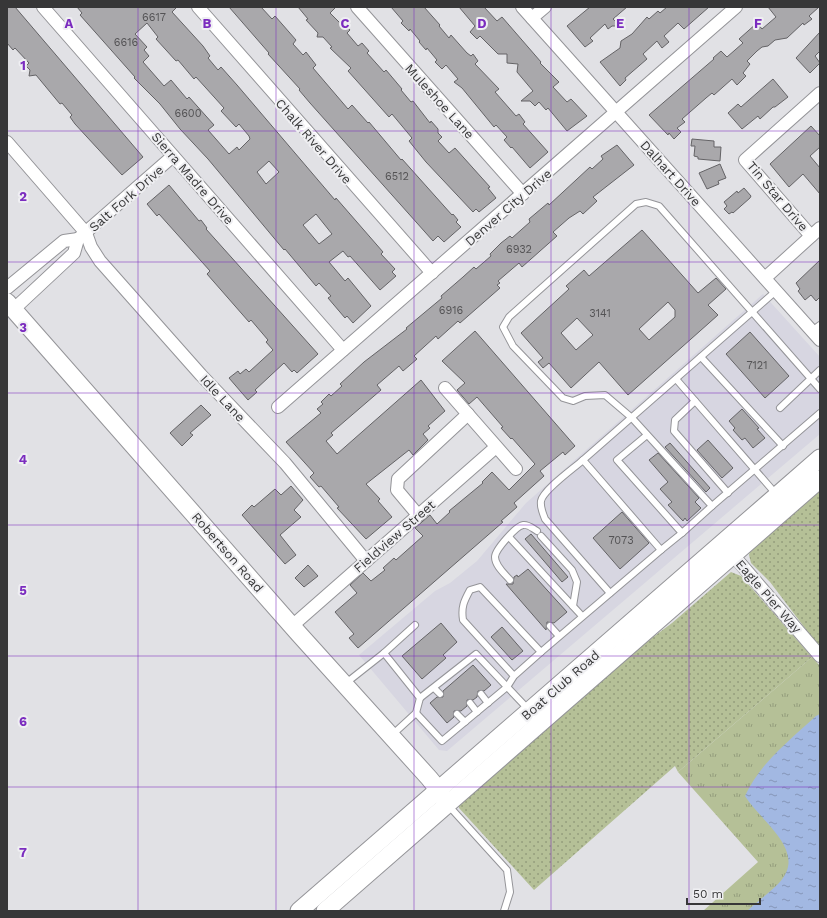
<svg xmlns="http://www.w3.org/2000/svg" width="827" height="918" font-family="'Work Sans',sans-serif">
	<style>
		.built { fill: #d7d6e1 }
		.grass { fill: url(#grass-dots) }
		.park { fill: url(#park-tufts) }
		.water { fill: url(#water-ripples) }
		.building { fill: #a9a8ab; stroke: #646366; fill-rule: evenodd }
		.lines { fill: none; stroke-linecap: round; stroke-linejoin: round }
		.lane-casing { stroke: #949498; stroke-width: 8 }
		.street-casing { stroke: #949498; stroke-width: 14 }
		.secondary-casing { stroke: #949498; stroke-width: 19 }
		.lane { stroke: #fff; stroke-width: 6 }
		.street { stroke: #fff; stroke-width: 12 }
		.secondary { stroke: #fff; stroke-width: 17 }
		.grid { fill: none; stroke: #7b2cbf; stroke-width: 1; stroke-opacity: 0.55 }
		.labels { text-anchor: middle; stroke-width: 4; stroke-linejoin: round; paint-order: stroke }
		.number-label { font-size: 11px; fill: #545355 }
		.street-label { font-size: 13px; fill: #373738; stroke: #efeff2 }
		.grid-label { font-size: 13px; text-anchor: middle; font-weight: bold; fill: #7b2cbf; stroke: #efeff2; stroke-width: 4; stroke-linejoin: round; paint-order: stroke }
	</style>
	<defs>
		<pattern id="grass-dots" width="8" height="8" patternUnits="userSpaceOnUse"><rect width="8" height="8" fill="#b5c097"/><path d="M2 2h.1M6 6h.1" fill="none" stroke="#949d7c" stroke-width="1.8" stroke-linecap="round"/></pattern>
		<pattern id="park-tufts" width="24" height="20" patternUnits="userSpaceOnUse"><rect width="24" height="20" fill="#b5c097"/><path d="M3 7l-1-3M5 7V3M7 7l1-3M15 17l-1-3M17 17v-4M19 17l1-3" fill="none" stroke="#949d7c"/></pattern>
		<pattern id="water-ripples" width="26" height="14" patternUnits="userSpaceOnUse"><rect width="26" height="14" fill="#a2b8e2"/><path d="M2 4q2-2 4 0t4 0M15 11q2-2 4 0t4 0" fill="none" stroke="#8596b8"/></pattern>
	</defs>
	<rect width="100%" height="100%" fill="#e1e1e5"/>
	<path class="built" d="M763,294L820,357V434L447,751L439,750L359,655L435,591L450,583L477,561L526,503Z"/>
	<g class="grass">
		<path d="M820,488V648L770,582L751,563L749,555L751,548Z"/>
		<path d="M731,572L741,576L812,657L678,772L675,766L534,890L459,808V804L629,655L672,623Z"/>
	</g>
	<path class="park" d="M812,657L820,666V911H703L758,862L678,772Z"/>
	<path class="water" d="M820,714V911H747C757,902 769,893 779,883C809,851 760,821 745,796C760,763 790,740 816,716Z"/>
	<g class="building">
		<path d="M7,7H15L143,157L122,175L75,124L70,117L72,115L62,103L60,104L36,75L29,76L30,70L26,66L29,63L15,48L13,50L7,43Z"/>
		<path d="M77,7H177L172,12L203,46L210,56L208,58L218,70L221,67L237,85L335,200L336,198L383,252L381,254L395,269L392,272L396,276L380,290L350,256L348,257L343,251L329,262L345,281L348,278L371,306L353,323L347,316L345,318L328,298L331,296L319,283L316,286L285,249L284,250L208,159L180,129L160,104L134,78L135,77L80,15L82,13ZM147,23L158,37L156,39L176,61L178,60L194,79L196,77L224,108L221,111L236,127L239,124L249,136L250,139L239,150L237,147L229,154L208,130L214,125L189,97L187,99L171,80L164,86L143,62L149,56L144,50L147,47L135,34ZM269,161L279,172L266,184L257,172ZM316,214L332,234L319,244L303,225Z"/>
		<path d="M229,7H261L272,19L275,16L296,40L293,44L303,55L306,52L316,65L313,68L348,109L352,105L368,123L369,122L401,160L402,159L452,215L453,214L458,220L456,222L461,227L444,242L438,236L433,241L310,103L299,90L300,89L268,54L269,53Z"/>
		<path d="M298,7H336L330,13L341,24L343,22L350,30L347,33L358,46L362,43L369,51L367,53L384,72L386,70L402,89L401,90L411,102L413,101L430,123L431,121L438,129V133L442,137L438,141L449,153L455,148L490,187L488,188L496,198L479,212L476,209L473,212L426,162L409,141L412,138L392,114L389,117L348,71L351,68L330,48L332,47L323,37H317L318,33L306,20L308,19Z"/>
		<path d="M391,7H424L440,25L439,26L449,38L451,35L467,53L471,56L473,54L478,61L475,64L499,89L495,92L516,116L519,114L525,122L523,124L548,152L530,168L512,147L511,148L504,140L507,137L496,125L494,127L462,88L454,82L458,79L446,65L442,69L435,62L437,60L427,48L426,50L419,42L420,41L410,29L409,31L401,23L403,21Z"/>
		<path d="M459,7H484L497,21L502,17L541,62L540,63L559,82L553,87L567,102L571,99L587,116L567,131L548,108L546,110L539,102L535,106L530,101H521L533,91L517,72L518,64L507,63V54H498L480,36L477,39L470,32L475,26Z"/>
		<path d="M590,7H627L613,19L620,26H612L608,29L605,24L590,38L593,41L585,47L567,26Z"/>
		<path d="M667,7H709L684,29L678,23L664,36L669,42L662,48L657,41L643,54L647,59L625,78L626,80L620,86L600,62L620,48L621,41L632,34L647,17L649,19L658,11L660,13Z"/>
		<path d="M768,7H819L809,16L812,19L804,25L803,23L787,38L775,40L768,46L762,47L757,51L747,61L750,64L743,73L746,76L737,85L732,79L714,95L712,93L706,98L682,119L685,122L677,128L681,132L674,139L669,133L668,135L649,115L714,59L713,58L721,51L727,57L743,43L739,39L757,23L762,29L776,17Z"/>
		<path d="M820,32V51L815,56L820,63L810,73L796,58Z"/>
		<path d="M773,79L788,97L775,107H773L760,119L758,116L742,129L728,113L738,104L741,107Z"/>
		<path d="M811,126L820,136V147L810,156L820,168V194L803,174L789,187L770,164Z"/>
		<path d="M692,139L714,141V147H721L720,161L698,159V157L694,156L695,146H691Z"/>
		<path d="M617,145L634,165L593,197L597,201L583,214L580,211L569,218L553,232L557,236L522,267L519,263L498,281L500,283L497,285L500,288L460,323L458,321L438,339L436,336L414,356L417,359L403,371L399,366L377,385L381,390L331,433L333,435L326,441L337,454L421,380L445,411L428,426L430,428L423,434L428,440L413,455L409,450L366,484L380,499L378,501L392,517L366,539L337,508L339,507L321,486L319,487L310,477L314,473L286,442L321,413L317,409L323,404L321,402L329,394L331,396L342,386L340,384L364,362L407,329L406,328L442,298L441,296L463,277L474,267L476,269L491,256L490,254L501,243L510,236L512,238L530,222L529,219L548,203L549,205L590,167L592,169L603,159L601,156Z"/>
		<path d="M720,164L726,178L718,181L719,184L707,189L699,173Z"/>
		<path d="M169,185L199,221L201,220L207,228L206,229L318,354L297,373L294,370L292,372L284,363L255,390L257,392L248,400L229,378L238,371L240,374L246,369L249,372L273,350L266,342L268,340L251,320L249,322L207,274L210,271L159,214L157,216L147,204Z"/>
		<path d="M744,188L751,196L750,198L733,213L732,212L729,214L724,209L727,206L724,202L737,191L738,193Z"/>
		<path d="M642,230L698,293L716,278L726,289L708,305L718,315L628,395L599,362L571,388L549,363L543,368L538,362L543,358L521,333L569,289L566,286L584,270L589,276ZM668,302L675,310V317L649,340L639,329ZM577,318L593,335L576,350L561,333Z"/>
		<path d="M820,260V297L816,301L811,295L805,300L798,291L800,289L796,283Z"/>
		<path d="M475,331L575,446L565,455L563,452L540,471L544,476L514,503L517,507L501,521L503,522L358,648L349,638L354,634L335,612L357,593L350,585L363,573L371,581L385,570L383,568L394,558L396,560L423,536L415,528L430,515L437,524L450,512L449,511L483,483L482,482L492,472L509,490L535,464L512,438L511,439L501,428L503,427L477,397L469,404L457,390L465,383L442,361Z"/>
		<path d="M750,332L789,376L765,398L726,354Z"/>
		<path d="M201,405L211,415L190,433L193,435L182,446L170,433Z"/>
		<path d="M742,409L759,428L757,429L765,438L753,448L745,438L742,440L733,430L735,428L729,421Z"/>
		<path d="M708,440L733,468L722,478L697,450Z"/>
		<path d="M670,443L710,488L706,492L665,447Z"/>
		<path d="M658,453L699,498L695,502L701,508L687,521L685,518L683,521L668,505L672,502L660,489L668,482L649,460Z"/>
		<path d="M291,486L303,500L294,510L301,517L280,535L296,555L285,564L242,515L252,505L254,507L275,489L281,495Z"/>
		<path d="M622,512L649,543L620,569L593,538Z"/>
		<path d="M531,534L568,577L562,582L525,539Z"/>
		<path d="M308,565L318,576L304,587L295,578Z"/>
		<path d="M528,569L567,612L554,623L547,622L546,630L506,584H513L514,577L517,575L518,577Z"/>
		<path d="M441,623L457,642L443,655L446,658L422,679L402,656Z"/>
		<path d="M502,627L523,651L512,660L491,637Z"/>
		<path d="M473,665L491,685L484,691H478L477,697L473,700H467V706L461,711H454V717L447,723L430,703L437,697H443V691Z"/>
	</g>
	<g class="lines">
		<defs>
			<g id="lane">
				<path d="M812,331L820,325"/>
				<path d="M701,357L783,446"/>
				<path d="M676,379L776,494"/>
				<path d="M695,401L675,420L674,431L728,493"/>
				<path d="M780,408L820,370"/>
				<path d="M647,435L617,460L682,533L712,506L632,418L605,395L585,396L573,401L563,398L513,346L503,327L509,317L636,204L646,202L659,206L820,389"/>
				<path d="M583,460C573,469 543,490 541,501C540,508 543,513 545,519L610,593"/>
				<path d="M712,506L820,413"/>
				<path d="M682,533L661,550L583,460L776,291"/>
				<path d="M541,536L572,570L577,582L573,606"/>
				<path d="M509,537L582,616"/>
				<path d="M510,580C505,574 495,566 495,557C495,550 516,526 523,525C528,524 532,528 537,531"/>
				<path d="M550,626L559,636"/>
				<path d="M541,652L661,550"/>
				<path d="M384,653L420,698L476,654L528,709"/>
				<path d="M346,683L384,653L415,625"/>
				<path d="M434,688L440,694"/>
				<path d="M481,694L488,703"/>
				<path d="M470,703L477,712"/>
				<path d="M416,713L442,741L507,687L514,676L541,652L480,587L470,590C464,601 461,607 463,620L514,676"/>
				<path d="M457,714L465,722"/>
				<path d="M392,735L416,713L420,698"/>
				<path d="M448,805L507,870L510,892L504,911"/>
			</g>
			<g id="street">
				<path d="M43,7L343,350"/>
				<path d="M198,7L432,273"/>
				<path d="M357,7L523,194"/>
				<path d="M522,7L820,340"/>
				<path d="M532,18L545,7"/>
				<path d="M7,142L86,233L91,247L100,261L201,375L285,463L366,561"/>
				<path d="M811,236L745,160L820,93"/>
				<path d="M765,278L820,228"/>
				<path d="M7,288L64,241L78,239"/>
				<path d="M14,309L74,253L78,239L173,156"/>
				<path d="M445,388L516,469"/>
				<path d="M278,407L736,7"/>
				<path d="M418,515L397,490L398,479L468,414"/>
				<path d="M733,555L820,656"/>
				<path d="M292,626L496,447"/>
			</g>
			<g id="secondary">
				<path d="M7,302L299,634L429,778L438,789L447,804"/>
				<path d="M299,911L820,458"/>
				<path d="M325,911L820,479"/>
			</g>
		</defs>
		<use href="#lane" class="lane-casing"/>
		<use href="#street" class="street-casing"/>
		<use href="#secondary" class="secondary-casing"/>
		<use href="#lane" class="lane"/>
		<use href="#street" class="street"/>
		<use href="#secondary" class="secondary"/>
	</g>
	<path class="grid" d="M138,7V911M276,7V911M414,7V911M551,7V911M689,7V911M7,131H820M7,262H820M7,393H820M7,525H820M7,656H820M7,787H820"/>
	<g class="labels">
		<g class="number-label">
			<text x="154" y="21">6617</text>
			<text x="126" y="46">6616</text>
			<text x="188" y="117">6600</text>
			<text x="397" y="180">6512</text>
			<text x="519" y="253">6932</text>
			<text x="451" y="314">6916</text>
			<text x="600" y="317">3141</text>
			<text x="757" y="369">7121</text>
			<text x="621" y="544">7073</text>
		</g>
		<g class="street-label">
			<text transform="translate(440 101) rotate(48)" y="5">Muleshoe Lane</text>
			<text transform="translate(314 141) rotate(49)" y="5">Chalk River Drive</text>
			<text transform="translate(671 173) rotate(48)" y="5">Dalhart Drive</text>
			<text transform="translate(193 178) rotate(49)" y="5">Sierra Madre Drive</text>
			<text transform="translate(778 196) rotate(50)" y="5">Tin Star Drive</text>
			<text transform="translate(126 198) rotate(-41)" y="5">Salt Fork Drive</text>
			<text transform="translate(508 207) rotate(-41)" y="5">Denver City Drive</text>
			<text transform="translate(223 398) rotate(47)" y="5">Idle Lane</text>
			<text transform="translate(394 536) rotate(-41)" y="5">Fieldview Street</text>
			<text transform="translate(228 552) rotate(49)" y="5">Robertson Road</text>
			<text transform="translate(769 596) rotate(49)" y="5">Eagle Pier Way</text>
			<text transform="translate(560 685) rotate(-41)" y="5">Boat Club Road</text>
		</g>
	</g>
	<g class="grid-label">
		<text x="69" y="28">A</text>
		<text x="207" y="28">B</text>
		<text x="345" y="28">C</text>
		<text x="482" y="28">D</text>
		<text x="620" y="28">E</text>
		<text x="758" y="28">F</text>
		<text x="23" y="70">1</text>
		<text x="23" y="201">2</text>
		<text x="23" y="332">3</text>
		<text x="23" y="464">4</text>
		<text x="23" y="595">5</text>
		<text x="23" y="726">6</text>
		<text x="23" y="857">7</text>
	</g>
	<rect width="827" height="918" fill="none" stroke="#373738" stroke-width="16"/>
	<path d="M687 898v6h73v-6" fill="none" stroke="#373738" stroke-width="2"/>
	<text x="693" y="898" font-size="12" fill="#373738" stroke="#efeff2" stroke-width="3" paint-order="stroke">50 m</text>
</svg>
